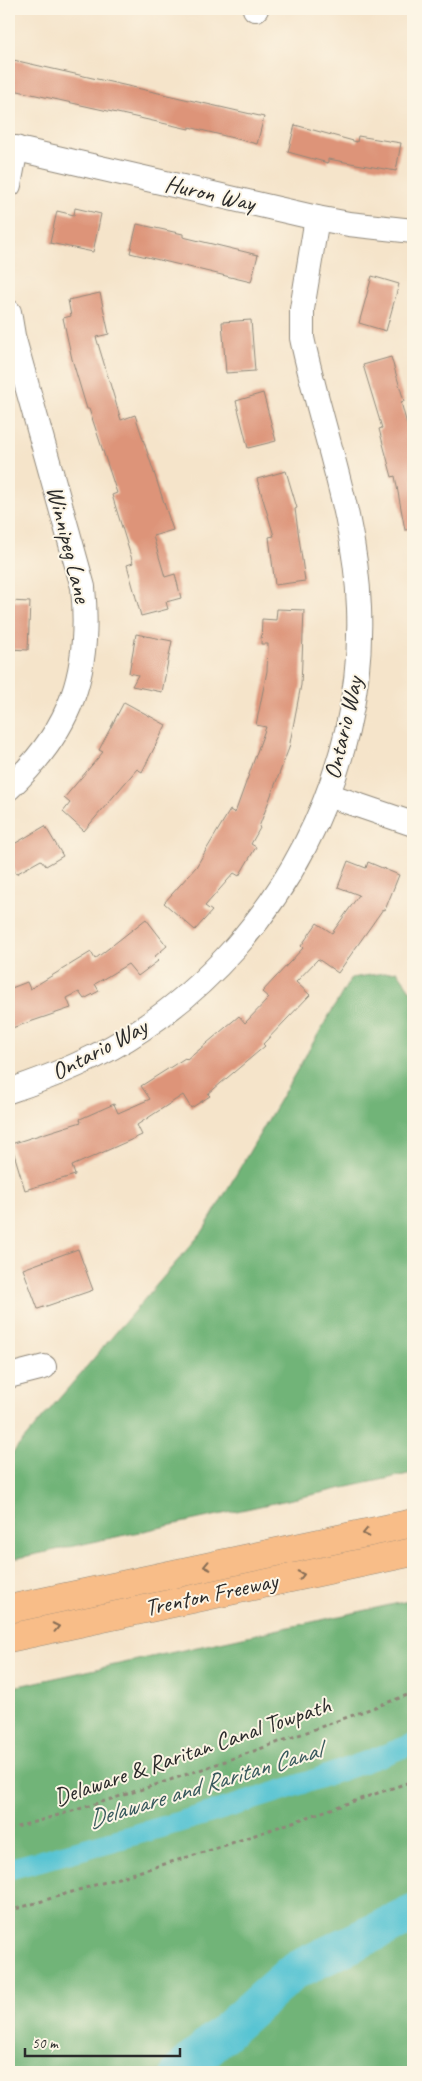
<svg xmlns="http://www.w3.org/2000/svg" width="422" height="2081" font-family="Caveat,sans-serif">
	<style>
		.forest { fill: #71b478; stroke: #4e7052 }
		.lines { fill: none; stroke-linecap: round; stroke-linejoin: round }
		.canal { stroke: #58c4d3; stroke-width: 21 }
		.river { stroke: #58c4d3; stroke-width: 38 }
		.building { fill: #dd9479 }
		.minor-casing { stroke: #90887a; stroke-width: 26 }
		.highway-casing { stroke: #90887a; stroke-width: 29 }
		.path { stroke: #90887a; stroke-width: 3; stroke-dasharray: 4 4; stroke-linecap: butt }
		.minor { stroke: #fff; stroke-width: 24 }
		.highway { stroke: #f8bd88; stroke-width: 28 }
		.oneway { stroke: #876d55 }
		.labels { text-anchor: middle; stroke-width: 4; stroke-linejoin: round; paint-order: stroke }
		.street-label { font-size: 24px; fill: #2b2b2b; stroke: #fcf5e5 }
		.water-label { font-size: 25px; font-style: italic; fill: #38595d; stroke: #fcf5e5 }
	</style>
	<rect width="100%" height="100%" fill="#fcf5e5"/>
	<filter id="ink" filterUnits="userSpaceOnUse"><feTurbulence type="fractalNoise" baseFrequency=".02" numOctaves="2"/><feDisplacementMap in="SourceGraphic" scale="10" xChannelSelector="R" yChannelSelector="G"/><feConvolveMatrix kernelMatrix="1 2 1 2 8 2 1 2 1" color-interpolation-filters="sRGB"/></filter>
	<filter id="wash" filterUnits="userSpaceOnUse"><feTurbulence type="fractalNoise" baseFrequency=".0096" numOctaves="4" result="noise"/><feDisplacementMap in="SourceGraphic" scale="20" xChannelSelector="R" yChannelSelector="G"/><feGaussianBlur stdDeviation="1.12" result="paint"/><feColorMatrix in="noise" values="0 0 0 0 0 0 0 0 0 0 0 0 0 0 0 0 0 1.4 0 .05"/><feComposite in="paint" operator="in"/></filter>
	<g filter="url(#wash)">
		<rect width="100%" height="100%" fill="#f5e4ca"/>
		<g class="forest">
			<path d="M397,971L413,994V1473L9,1560V1457L203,1231L351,978Z"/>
			<path d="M413,1600V2072L9,2071V1688Z"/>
		</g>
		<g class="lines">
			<path class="canal" d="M9,1869C145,1833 281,1795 413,1744"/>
			<path class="river" d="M180,2072L294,1971L413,1914"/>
		</g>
		<g id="blocks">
			<g class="building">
				<path d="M9,59L264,117L257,144L189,127V129L9,89Z"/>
				<path d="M295,125L357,142L358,136L401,143L396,171L328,159V163L288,152Z"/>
				<path d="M75,208L101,214L93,252L50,243L57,211L74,215Z"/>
				<path d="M137,224L183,234V237L258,255L251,282L130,253Z"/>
				<path d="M372,276L399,284L386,331L359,323Z"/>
				<path d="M100,293L109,334L96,337L121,420L135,415L173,530L153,536L165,577L175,574L181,598L166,602L168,609L141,616L127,565L133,563L112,495L117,493L89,409H87L72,359L63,318L71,316L68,300Z"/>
				<path d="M251,320L255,371L226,373L222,322Z"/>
				<path d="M391,357L404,401L401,402L413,447V529L405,530L395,476L392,477L379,429L382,428L363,365Z"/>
				<path d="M263,393L276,441L248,448L236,401Z"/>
				<path d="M286,471L297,508L295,509L305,581L275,585L269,537L274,536L257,479Z"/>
				<path d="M9,601L30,602L28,650L9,649Z"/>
				<path d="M277,609L304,610L301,685L289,748L259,827L260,828L251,844L256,847L239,876L234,873L205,906L212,911L195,930L164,903L196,867L230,810L235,813L266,727L256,725L267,671L268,644H261L262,619L276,620Z"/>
				<path d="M136,634L172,641L162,692L132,686L138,675L129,673Z"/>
				<path d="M124,702L166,725L142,772L137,769L84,831L63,812L70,803L64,798L103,752L99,750Z"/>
				<path d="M45,826L63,856L46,866L41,860L16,874L9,861V847Z"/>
				<path d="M348,861L366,868L368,862L399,875L385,910L383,909L338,973L318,959L296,982L310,995L263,1044L265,1046L208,1094L210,1096L191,1108L183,1095L137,1125L142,1135L72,1166L75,1175L25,1190L11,1144L81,1122L80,1119L114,1104L118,1113L150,1099L141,1086L185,1058L187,1060L239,1016L245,1023L269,998L262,992L303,948L301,946L317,923L332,933L359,895L338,887Z"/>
				<path d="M146,919L167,946L154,957L158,961L138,976L128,964L95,984L99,991L84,999L79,992L67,998L71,1008L9,1029V989L27,982L30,989L91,952L95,959Z"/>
				<path d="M78,1249L93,1290L38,1309L23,1269Z"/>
			</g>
		</g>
	</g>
	<g filter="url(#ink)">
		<use href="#blocks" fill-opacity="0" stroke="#90887a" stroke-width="1"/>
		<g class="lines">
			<defs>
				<g id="minor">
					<path d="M255,9H256"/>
					<path d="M9,147L317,218L349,224L413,231"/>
					<path d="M9,185L16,148"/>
					<path d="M9,312L13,336L83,587C91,672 72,729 9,788"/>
					<path d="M328,795L413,824"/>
					<path d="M9,1091C56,1075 101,1057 142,1029C280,937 365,774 359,608C356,515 321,428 302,338V309L317,218"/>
					<path d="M9,1376L44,1367"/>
				</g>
				<g id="highway">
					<path d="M9,1609L413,1523"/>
					<path d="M9,1638L413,1552"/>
				</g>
			</defs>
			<use href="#minor" class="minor-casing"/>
			<use href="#highway" class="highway-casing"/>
			<g class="path">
				<path d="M9,1829C146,1792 280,1742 413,1693"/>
				<path d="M9,1911L211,1850L413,1781"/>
			</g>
			<use href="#minor" class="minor"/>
			<use href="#highway" class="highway"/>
		</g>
		<defs><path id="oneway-chevron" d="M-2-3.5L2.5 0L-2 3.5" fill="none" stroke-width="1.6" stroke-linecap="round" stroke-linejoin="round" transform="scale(1.25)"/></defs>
		<g class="oneway">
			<use href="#oneway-chevron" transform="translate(366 1533) rotate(168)"/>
			<use href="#oneway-chevron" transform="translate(207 1566) rotate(168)"/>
			<use href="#oneway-chevron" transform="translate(301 1575) rotate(-12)"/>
			<use href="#oneway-chevron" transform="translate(56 1627) rotate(-12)"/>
		</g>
	</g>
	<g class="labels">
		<g class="street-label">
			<text transform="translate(210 193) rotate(13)" y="8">Huron Way</text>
			<text transform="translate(69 544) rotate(76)" y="8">Winnipeg Lane</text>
			<text transform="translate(343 728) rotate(-77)" y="8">Ontario Way</text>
			<text transform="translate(99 1049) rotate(-28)" y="8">Ontario Way</text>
			<text transform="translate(211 1594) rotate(-12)" y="8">Trenton Freeway</text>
			<text transform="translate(192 1751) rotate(-19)" y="8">Delaware &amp; Raritan Canal Towpath</text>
		</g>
		<g class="water-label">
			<text transform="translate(204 1784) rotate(-17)" y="9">Delaware and Raritan Canal</text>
		</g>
	</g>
	<rect width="422" height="2081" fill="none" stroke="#fcf5e5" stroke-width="30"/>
	<path d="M25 2048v8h155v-8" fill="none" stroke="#2b2b2b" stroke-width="2.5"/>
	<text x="32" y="2048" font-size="15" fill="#2b2b2b" stroke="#fcf5e5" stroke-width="4" paint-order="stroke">50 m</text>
</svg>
